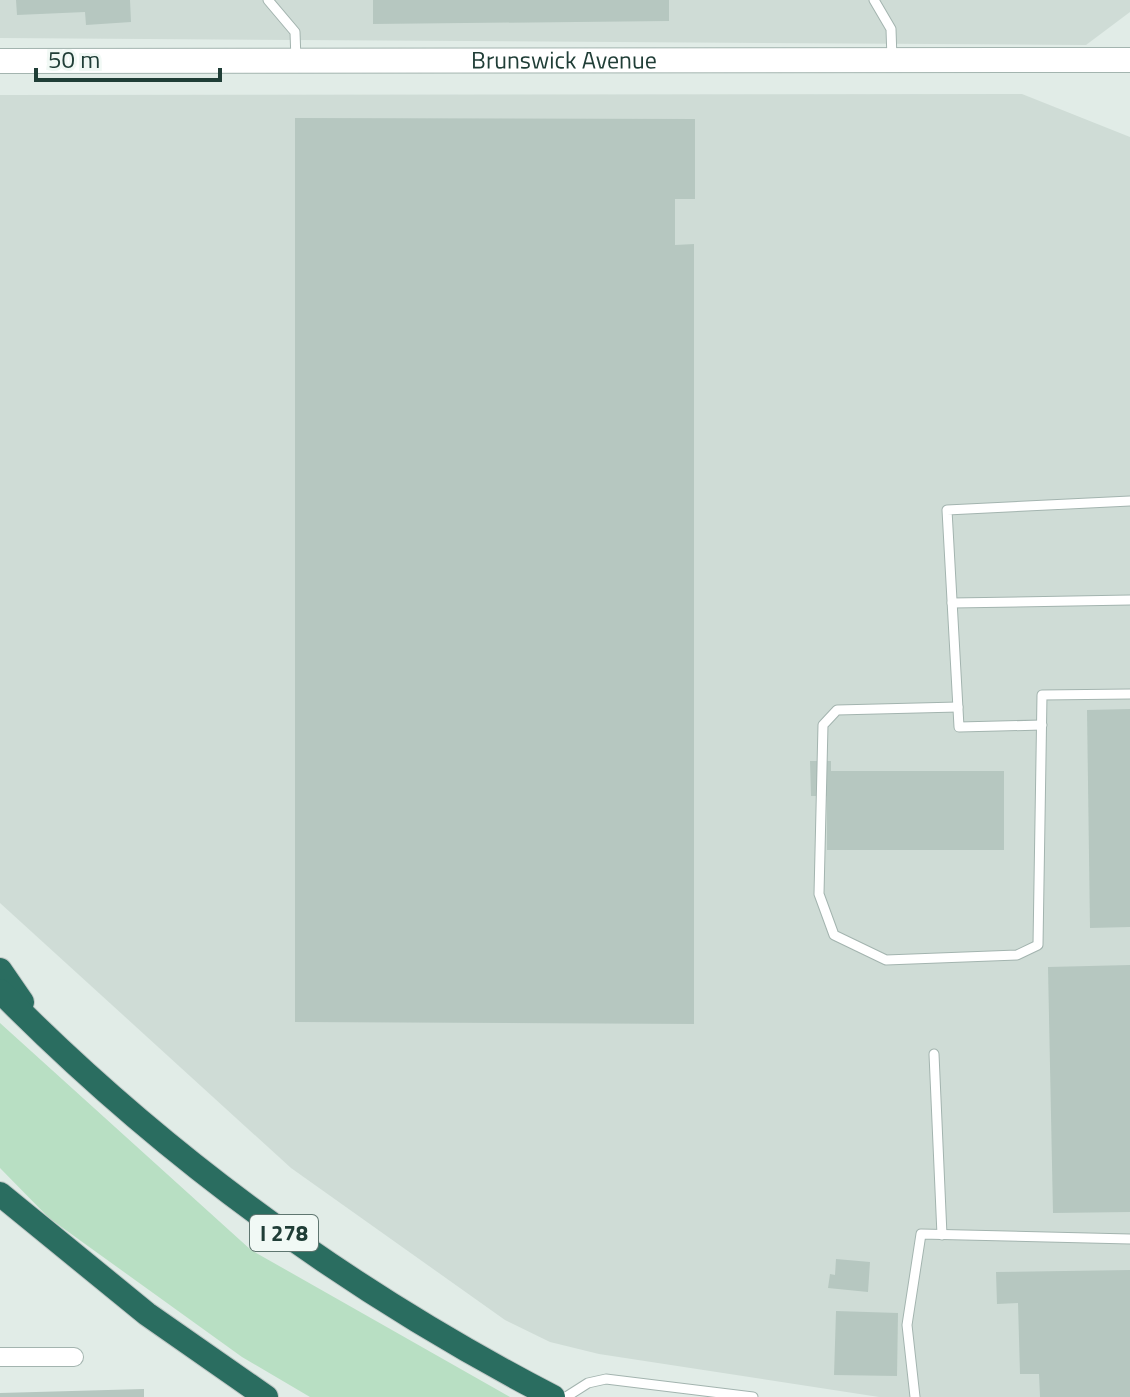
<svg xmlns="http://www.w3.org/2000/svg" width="1130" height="1397" font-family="'Titillium Web',sans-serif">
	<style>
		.built { fill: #cfdcd6 }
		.green { fill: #b8dfc3 }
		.building { fill: #b6c7c0 }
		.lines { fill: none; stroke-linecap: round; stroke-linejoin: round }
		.service-casing { stroke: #a3b4af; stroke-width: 11 }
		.minor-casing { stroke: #a3b4af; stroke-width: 20 }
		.tertiary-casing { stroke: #a3b4af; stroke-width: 26 }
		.motorway-casing { stroke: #c1c9c7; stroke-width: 26 }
		.service { stroke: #fff; stroke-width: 9 }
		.minor { stroke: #fff; stroke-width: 18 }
		.tertiary { stroke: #fff; stroke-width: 24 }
		.motorway { stroke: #2a6d60; stroke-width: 24 }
		.labels { text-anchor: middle; stroke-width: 6; stroke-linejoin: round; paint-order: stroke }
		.shield { fill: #f1f9f5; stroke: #5f7670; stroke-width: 2 }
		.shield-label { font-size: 22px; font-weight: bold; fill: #203e37 }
		.street-label { font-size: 24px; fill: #203e37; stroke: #f1f9f5 }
	</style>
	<rect width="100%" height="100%" fill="#e1ece7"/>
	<g class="built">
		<path d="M0,0H1130V12L1086,45L0,38Z"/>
		<path d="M1022,94L1130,137V1397H879L599,1354L550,1342L505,1320L291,1168L0,903V95Z"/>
	</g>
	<path class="green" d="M0,1023L251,1250L510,1397H310L242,1357L49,1218L0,1168Z"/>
	<g class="building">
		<path d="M16,0H130L131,22L86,25L85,12L17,15Z"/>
		<path d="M373,0H669V21L373,24Z"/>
		<path d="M295,118L695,119V199H675V245L694,244V1024L295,1022Z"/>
		<path d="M1130,709V927L1090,928L1087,710Z"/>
		<path d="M810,761H831V771H1004V850H827V796H811Z"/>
		<path d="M1130,965V1212L1053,1213L1048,967Z"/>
		<path d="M836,1259L870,1262L868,1292L828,1288L830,1274L835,1275Z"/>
		<path d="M1130,1270V1397H1040L1039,1374H1020L1018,1303L997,1304L996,1272Z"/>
		<path d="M836,1311L898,1313L897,1376L834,1375Z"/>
		<path d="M144,1389V1397H0V1393Z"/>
	</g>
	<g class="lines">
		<defs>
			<g id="service">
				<path d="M268,0L295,32L296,60"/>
				<path d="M874,0L891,29L892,59"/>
				<path d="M952,603L1130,600"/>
				<path d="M958,707L837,710L823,725L819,894L834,935L886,960L1017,955L1038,945L1042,695L1130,694"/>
				<path d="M1042,725L959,727L947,510L1130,501"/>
				<path d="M934,1054L942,1235"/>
				<path d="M566,1397L588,1383L606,1379L753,1397"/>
				<path d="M915,1397L907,1325L921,1234L1130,1239"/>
			</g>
			<path id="minor" d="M0,1357H74"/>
			<g id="tertiary">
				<path id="s1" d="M0,61L1130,60"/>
			</g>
			<g id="motorway">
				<path d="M0,970L22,1002"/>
				<path d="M0,991C162,1155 349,1291 553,1397"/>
				<path d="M0,1194L147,1314L266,1397"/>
			</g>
		</defs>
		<use href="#service" class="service-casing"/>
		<use href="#minor" class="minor-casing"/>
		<use href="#tertiary" class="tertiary-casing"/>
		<use href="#motorway" class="motorway-casing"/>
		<use href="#service" class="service"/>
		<use href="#minor" class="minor"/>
		<use href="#tertiary" class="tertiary"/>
		<use href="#motorway" class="motorway"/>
	</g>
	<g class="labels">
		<rect class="shield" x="250" y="1215" width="68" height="36" rx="6"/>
		<g class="shield-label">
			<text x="284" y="1241">I 278</text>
		</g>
		<g class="street-label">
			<text dy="8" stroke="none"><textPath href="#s1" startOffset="564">Brunswick Avenue</textPath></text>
		</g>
	</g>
	<path d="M36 68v12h184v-12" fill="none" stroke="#203e37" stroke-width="4"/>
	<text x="48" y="68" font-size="24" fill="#203e37" stroke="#f1f9f5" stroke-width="6" paint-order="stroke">50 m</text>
</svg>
